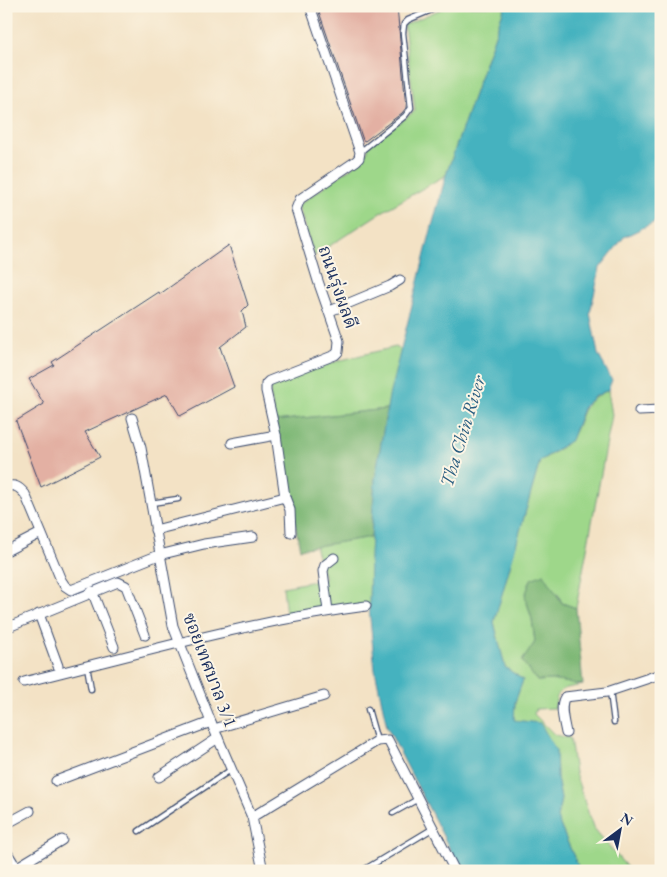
<svg xmlns="http://www.w3.org/2000/svg" width="667" height="877" font-family="'EB Garamond','Noto Serif Thai',serif">
	<style>
		.green { fill: #9ed78a; stroke: #5c8374 }
		.forest { fill: #7eb876; stroke: #4c746a }
		.water { fill: #44b2bf; stroke: #30708e }
		.building { fill: #e3b0a3 }
		.lines { fill: none; stroke-linecap: round; stroke-linejoin: round }
		.service-casing { stroke: #3b4a6d; stroke-width: 7 }
		.minor-casing { stroke: #3b4a6d; stroke-width: 11 }
		.service { stroke: #fff; stroke-width: 4.5 }
		.minor { stroke: #fff; stroke-width: 9 }
		.labels { text-anchor: middle; stroke-width: 4; stroke-linejoin: round; paint-order: stroke }
		.street-label { font-size: 18px; fill: #1b2f5e; stroke: #fcf5e5 }
		.water-label { font-size: 19px; font-style: italic; fill: #295d80; stroke: #fcf5e5 }
	</style>
	<rect width="100%" height="100%" fill="#fcf5e5"/>
	<filter id="ink" filterUnits="userSpaceOnUse"><feTurbulence type="fractalNoise" baseFrequency=".02" numOctaves="2"/><feDisplacementMap in="SourceGraphic" scale="10" xChannelSelector="R" yChannelSelector="G"/><feConvolveMatrix kernelMatrix="1 2 1 2 8 2 1 2 1" color-interpolation-filters="sRGB"/></filter>
	<filter id="wash" filterUnits="userSpaceOnUse"><feTurbulence type="fractalNoise" baseFrequency=".0096" numOctaves="4" result="noise"/><feDisplacementMap in="SourceGraphic" scale="20" xChannelSelector="R" yChannelSelector="G"/><feGaussianBlur stdDeviation="1.12" result="paint"/><feColorMatrix in="noise" values="0 0 0 0 0 0 0 0 0 0 0 0 0 0 0 0 0 1.4 0 .05"/><feComposite in="paint" operator="in"/></filter>
	<g filter="url(#wash)">
		<rect width="100%" height="100%" fill="#f3e2c5"/>
		<g class="green">
			<path d="M448,6H505L446,175L380,213L314,256L298,205L362,160L368,150L367,146L415,111L404,25Z"/>
			<path d="M396,347L401,349L387,409L275,421L270,393L272,384C314,366 351,357 396,347Z"/>
			<path d="M608,390L612,415L576,608L562,603L558,594L525,596L532,619L535,642L523,661L537,681L551,680L583,685C564,689 557,686 555,708L536,709L534,714L555,735L570,738L575,773L593,827L630,871H580L557,818L561,799L557,778L556,750L514,720L515,702L523,680L505,667L494,622L540,461C547,456 567,446 571,438C586,413 576,406 608,390Z"/>
			<path d="M371,537L369,608L286,615L283,587L325,579L315,546Z"/>
		</g>
		<g class="forest">
			<path d="M387,409L375,479L371,537L300,549L275,421Z"/>
			<path d="M544,574L562,603L576,608L583,685L551,680L537,681L522,661L535,642L532,619L525,596L531,579Z"/>
		</g>
		<path class="water" d="M505,6H661V219L624,237L600,268L590,313L598,354L612,380L608,390L594,397L584,406L571,440L540,461L494,622L505,667L523,680L515,702L514,720L540,723L556,750L557,778L561,799L557,818L580,871H461L387,727L375,670L369,608L370,553L375,479L389,396L431,230L446,175Z"/>
		<g id="blocks">
			<g class="building">
				<path d="M317,6H397L406,108L402,113L365,141L363,140Z"/>
				<path d="M229,245L248,305L242,311L246,327L220,347L234,387L180,416L167,394L85,432L100,457L41,487L16,421L44,404L29,379L54,365L52,362L159,292L160,294Z"/>
			</g>
		</g>
	</g>
	<g filter="url(#ink)">
		<use href="#blocks" fill-opacity="0" stroke="#3b4a6d" stroke-width="1"/>
		<g class="lines">
			<defs>
				<g id="service">
					<path d="M360,152L405,116L411,108L403,33L404,24L408,20L441,6"/>
					<path d="M151,503L178,499"/>
					<path d="M87,666L91,689"/>
					<path d="M610,691L614,722"/>
					<path d="M368,709L377,741"/>
					<path d="M393,813L418,799"/>
					<path d="M139,831L232,769"/>
					<path d="M362,871L432,829"/>
				</g>
				<g id="minor">
					<path d="M330,311L390,286L400,280"/>
					<path d="M639,411L661,410"/>
					<path d="M132,418L141,448L173,626L211,722L252,817L263,871"/>
					<path d="M232,443L276,435"/>
					<path d="M6,487C15,484 19,487 25,494L61,580L65,586L71,590L159,555L204,544L253,537"/>
					<path d="M285,497L290,510L291,533"/>
					<path d="M155,530L285,497L276,435L266,391V384L269,381L335,355L338,352L339,341L318,281L296,209L300,199L356,161L359,158L360,152L310,6"/>
					<path d="M6,551L41,533"/>
					<path d="M92,591L114,647"/>
					<path d="M328,611L323,571L325,565L334,558"/>
					<path d="M39,614L58,666"/>
					<path d="M6,628L118,582L126,586L145,635"/>
					<path d="M24,682C137,654 250,621 366,606"/>
					<path d="M214,729L324,696"/>
					<path d="M566,733C564,722 559,706 565,697L607,692L661,674"/>
					<path d="M159,777L218,738"/>
					<path d="M56,781L211,722"/>
					<path d="M252,817L377,741L388,740L455,871"/>
					<path d="M6,824L30,811"/>
					<path d="M6,851L14,864L19,866L62,840"/>
				</g>
			</defs>
			<use href="#service" class="service-casing"/>
			<use href="#minor" class="minor-casing"/>
			<use href="#service" class="service"/>
			<use href="#minor" class="minor"/>
		</g>
	</g>
	<g class="labels">
		<g class="street-label">
			<text transform="translate(338 287) rotate(71)" y="6">ถนนรุ่งผลดี</text>
			<text transform="translate(210 670) rotate(69)" y="6">ซอยเทศบาล 3/1</text>
		</g>
		<g class="water-label">
			<text transform="translate(462 431) rotate(-73)" y="7">Tha Chin River</text>
		</g>
	</g>
	<rect width="667" height="877" fill="none" stroke="#fcf5e5" stroke-width="25"/>
	<g transform="translate(620 830) rotate(32)" stroke="#fcf5e5" stroke-width="4" paint-order="stroke">
	<path d="M0-4L9 19L0 12L-9 19Z" fill="#1b2f5e"/>
	<text y="-8" font-size="14" font-weight="bold" text-anchor="middle" fill="#1b2f5e">N</text>
	</g>
</svg>
